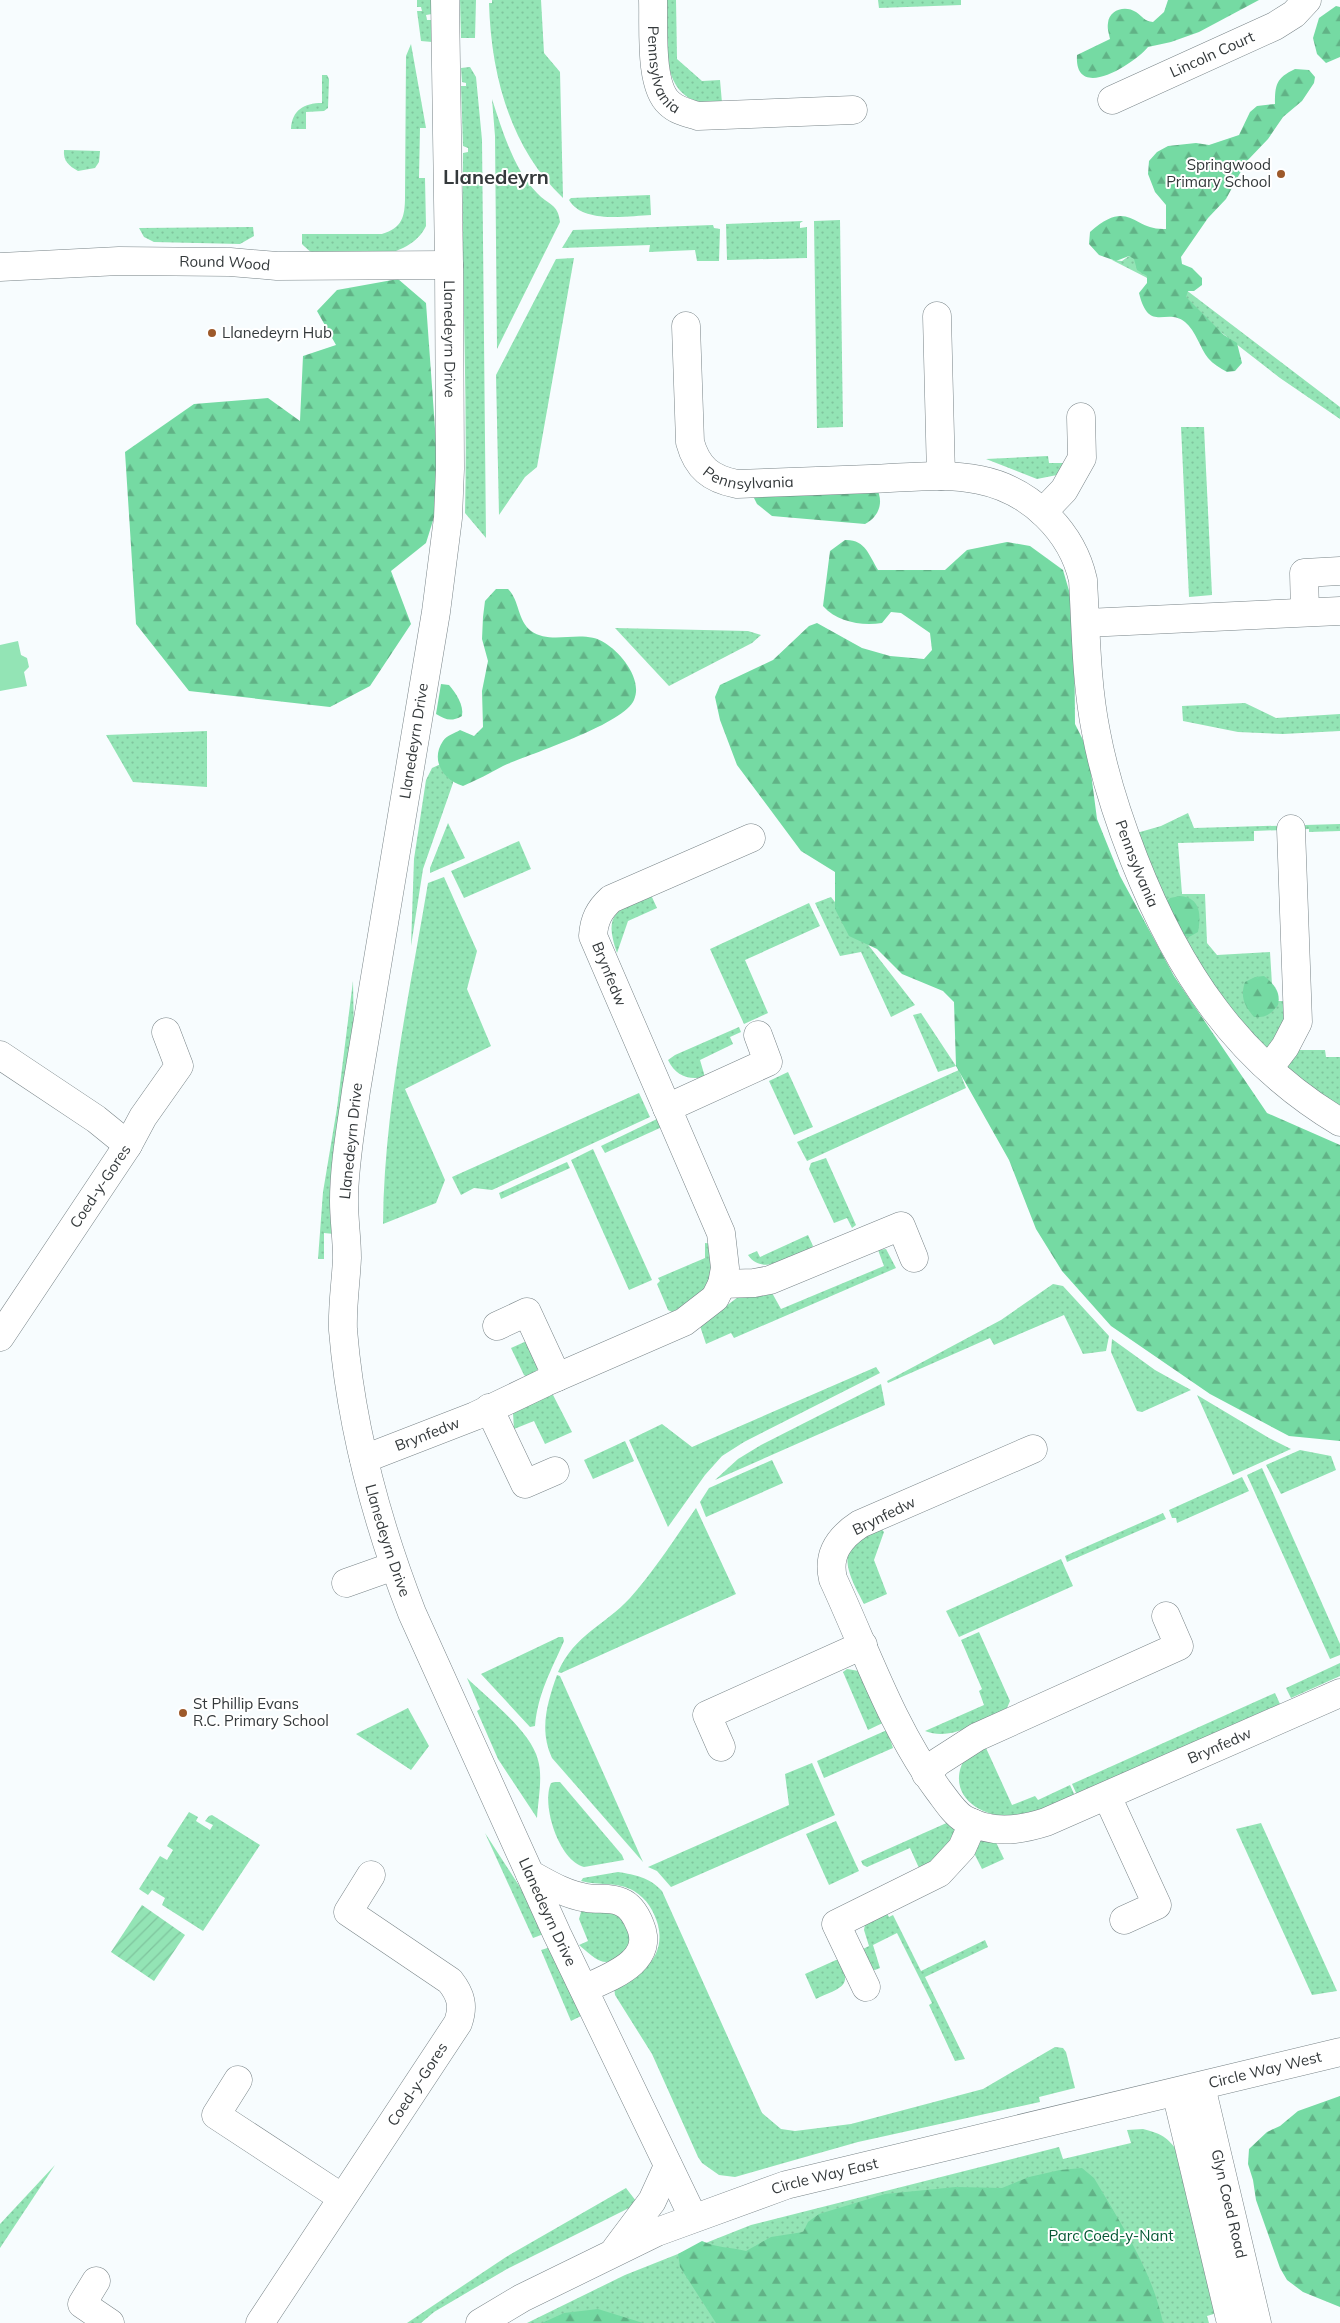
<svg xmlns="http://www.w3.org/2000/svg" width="1340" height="2323" font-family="Mulish,sans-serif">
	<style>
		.grass { fill: url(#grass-dots) }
		.forest { fill: url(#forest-firs) }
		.garden { fill: url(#garden-furrows) }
		.pitch { fill: #93e4b5 }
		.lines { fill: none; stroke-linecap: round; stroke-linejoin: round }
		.minor-casing { stroke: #798488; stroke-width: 29 }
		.minor { stroke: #fff; stroke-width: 28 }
		.poi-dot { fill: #9d592a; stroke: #fff; stroke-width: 2 }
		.labels { text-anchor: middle; stroke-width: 4; stroke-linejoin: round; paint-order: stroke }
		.street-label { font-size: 15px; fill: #34393b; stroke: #fff }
		.poi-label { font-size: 15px; fill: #34393b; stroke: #fff; text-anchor: start }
		.park-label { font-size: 15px; fill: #075836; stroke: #fff }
		.district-label { font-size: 20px; font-weight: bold; fill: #34393b; stroke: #fff }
	</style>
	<defs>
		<pattern id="grass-dots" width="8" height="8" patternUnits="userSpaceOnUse" patternTransform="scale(1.25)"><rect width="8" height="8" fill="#93e4b5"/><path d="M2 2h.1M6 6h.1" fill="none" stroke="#7fc49d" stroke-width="1.8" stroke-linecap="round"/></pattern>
		<pattern id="forest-firs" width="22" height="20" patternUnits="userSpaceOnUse" patternTransform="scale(1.25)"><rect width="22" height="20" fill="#75daa3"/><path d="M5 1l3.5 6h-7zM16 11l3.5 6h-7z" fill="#61b286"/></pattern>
		<pattern id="garden-furrows" width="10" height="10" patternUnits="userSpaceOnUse" patternTransform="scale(1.25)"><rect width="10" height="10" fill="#93e4b5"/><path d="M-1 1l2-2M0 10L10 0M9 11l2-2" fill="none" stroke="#7fc49d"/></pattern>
	</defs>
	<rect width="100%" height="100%" fill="#f7fcfe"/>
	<g class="grass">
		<path d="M417,0H432V14L426,15L427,20H432V42L421,41L417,11H422L421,7H417Z"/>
		<path d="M460,0H476L475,38H461Z"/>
		<path d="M492,0H541L544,53L560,72L563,198C510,148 491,74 489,3H492Z"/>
		<path d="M666,0H676L677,59L702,81L720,80L722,103C714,103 706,104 699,102C658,91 667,32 666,0Z"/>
		<path d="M878,0H961V5L879,8Z"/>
		<path d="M411,44L426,128H420L419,178H425L426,226C411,259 352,262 321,256C313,255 307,249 302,244V234H382C402,228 405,217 405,197L406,56Z"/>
		<path d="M470,67L476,77L482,140L486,538L465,513C468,393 461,273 463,153L468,152V148L463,146L461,86H466V83L462,82L461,68Z"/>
		<path d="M322,75H327L329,79L328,108L324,111L306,112V129H291C292,110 304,103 322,103Z"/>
		<path d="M492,99C502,130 514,170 537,193C548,205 558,203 560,222L497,349L495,136Z"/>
		<path d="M64,150L100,151L99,162L95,168L78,171C69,166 63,161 64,150Z"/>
		<path d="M650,195L651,215C628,216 583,224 569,200L571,198Z"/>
		<path d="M840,220L843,427L817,428L814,221Z"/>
		<path d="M803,221L800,223V228L807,227V258L727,260L726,224Z"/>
		<path d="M713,225L714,228L720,229L719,261H697L695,250L649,252L650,245L562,248L573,230Z"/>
		<path d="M253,227L254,236L240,244L154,242L144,237L139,228Z"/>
		<path d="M1129,256L1152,264L1340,407V419L1280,378L1159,284L1112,260L1122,261Z"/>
		<path d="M574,258L537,467L525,477L499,515L496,375L556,259Z"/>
		<path d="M1181,427H1204L1212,595L1189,597Z"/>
		<path d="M1048,456L1049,463H1067L1057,475L1037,479L986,459Z"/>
		<path d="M615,628L748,631L761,635L752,643L669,686Z"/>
		<path d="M1245,703L1276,718L1340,714V731L1283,734L1238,732L1183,721L1182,706Z"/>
		<path d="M207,731V787L133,782L106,735Z"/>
		<path d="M454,758L453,783L423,869L411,946L414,859L426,780L432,768Z"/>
		<path d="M1188,813L1194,828L1340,824V831L1309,832V829L1254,831V841L1178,843L1182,894H1205L1207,943L1217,955L1270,952L1273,1001H1298L1283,1050H1325L1326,1057H1340V1122L1250,1050L1126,836L1161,826Z"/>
		<path d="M448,823L465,858L430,873V868Z"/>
		<path d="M519,841L531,869L464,898L451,871Z"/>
		<path d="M444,877L477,951L467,989L491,1046L405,1089L445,1180L436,1203L383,1224C384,1110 409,996 428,883Z"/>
		<path d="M651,895L657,908L628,921L617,953C603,912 617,910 651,895Z"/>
		<path d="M831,897L915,1005L891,1017L861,952L840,956L815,903Z"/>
		<path d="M809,903L820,926L745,960L768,1013L744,1024L710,949Z"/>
		<path d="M353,981L354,1037L334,1234L324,1233V1259H318L323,1192L337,1108Z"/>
		<path d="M921,1013L956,1066L938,1072L913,1015Z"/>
		<path d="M739,1027L741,1032L730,1037L733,1044L700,1060L705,1077C687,1080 676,1076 668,1060L675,1055Z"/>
		<path d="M959,1070L966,1088L807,1161L797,1142Z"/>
		<path d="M788,1072L813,1127L794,1135L769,1081Z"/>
		<path d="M639,1093L650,1117L492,1190L474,1188L461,1195L452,1177Z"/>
		<path d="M659,1118L662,1127L605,1153L601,1146Z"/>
		<path d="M593,1149L652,1280L629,1290L571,1160Z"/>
		<path d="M826,1158L856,1225L852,1228L847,1218L834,1223L809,1169L811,1163Z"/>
		<path d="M567,1162L570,1168L501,1199L499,1193Z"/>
		<path d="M808,1235L813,1246L811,1249C792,1256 763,1277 748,1255L757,1251L760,1257Z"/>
		<path d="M705,1243L714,1244C714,1251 716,1261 715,1268C710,1290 691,1302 672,1312L668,1310L657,1284L660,1281L658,1278L705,1258Z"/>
		<path d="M886,1249L896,1268L734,1338L731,1333L706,1344L700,1326L738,1297L771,1291L781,1309L884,1266L878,1250Z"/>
		<path d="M1053,1284L1063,1286L1109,1336L1106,1351L1083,1354L1064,1315L994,1345L990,1338L888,1383L887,1381L1001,1320Z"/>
		<path d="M1112,1339L1155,1370L1191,1390L1142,1412L1137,1411L1111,1352Z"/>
		<path d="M529,1340L541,1366L533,1374L527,1377L524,1375L511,1348Z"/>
		<path d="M876,1367L880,1373L744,1442L722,1456L705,1475L668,1527L629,1440L662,1424L692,1447Z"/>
		<path d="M881,1384L885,1405L715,1480L738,1459L761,1445Z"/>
		<path d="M552,1393L572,1432L545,1444L534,1421L514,1429L513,1413Z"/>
		<path d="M1197,1395L1269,1438L1291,1449L1233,1475Z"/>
		<path d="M625,1441L634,1461L593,1479L584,1460Z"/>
		<path d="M1300,1450L1331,1456L1336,1470L1281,1494L1266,1465Z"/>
		<path d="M772,1460L783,1483L706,1517L700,1502L709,1488Z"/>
		<path d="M1262,1468L1340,1644V1655L1330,1659L1247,1475Z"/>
		<path d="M1242,1477L1249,1491L1177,1523L1176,1518H1172L1169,1510Z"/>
		<path d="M696,1508L736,1594L561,1673L558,1672C575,1634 604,1626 630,1598C655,1570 675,1538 696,1508Z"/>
		<path d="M1163,1513L1166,1519L1067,1562L1065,1556Z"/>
		<path d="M880,1527L884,1532L874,1560L887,1594L864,1604C854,1584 835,1555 859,1537C865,1532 874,1530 880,1527Z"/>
		<path d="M1061,1559L1073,1586L959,1637L946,1611Z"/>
		<path d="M979,1632L1010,1701L1007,1708C982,1720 952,1742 925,1731L984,1705L979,1691L982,1689L961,1640Z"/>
		<path d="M559,1637H563L564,1641C551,1671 538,1693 535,1726L530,1727L481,1674Z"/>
		<path d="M1340,1663V1676L1291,1698L1286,1688Z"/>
		<path d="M847,1669L859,1671L889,1720L868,1730L843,1672Z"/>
		<path d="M557,1675L560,1676L643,1862L552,1758C539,1730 547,1703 557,1675Z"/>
		<path d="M467,1678C487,1698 531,1731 538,1760C543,1777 538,1800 537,1818L498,1759L477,1711L480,1709Z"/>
		<path d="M1275,1693L1280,1704L1077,1795L1072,1784Z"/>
		<path d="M408,1708L429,1746L411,1770L356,1734Z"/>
		<path d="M887,1730L893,1748L824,1778L817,1761Z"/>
		<path d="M986,1748L1012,1805L1035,1796L1038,1800L1070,1785L1075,1796C1057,1804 1039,1813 1020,1816C984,1821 942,1796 966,1756Z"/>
		<path d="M812,1763L835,1815L671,1887L657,1871L648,1867L789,1805L785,1774Z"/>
		<path d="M555,1782H560L622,1855L624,1860L584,1867C559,1861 541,1805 551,1783Z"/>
		<path d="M189,1812L198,1817L196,1821L210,1830L213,1825L205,1821L209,1816L212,1815L260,1845L203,1931L162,1905L165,1898L152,1890L148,1895L139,1889L160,1856L167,1860L173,1850L167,1846Z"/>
		<path d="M836,1821L859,1871L829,1885L806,1834Z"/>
		<path d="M951,1821L955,1825L954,1843L922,1869L919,1868L910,1848L867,1867L863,1865L861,1861Z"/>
		<path d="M1261,1823L1337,1991L1312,1995L1236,1829Z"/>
		<path d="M485,1833L549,1932L533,1938Z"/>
		<path d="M993,1836L1004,1859L982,1869L972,1849L979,1841Z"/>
		<path d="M618,1872C636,1875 649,1877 662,1891L762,2113L781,2129L795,2131L851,2124L983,2089L1055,2047L1063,2048L1066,2052L1075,2088L1039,2097L1040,2102L858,2142L735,2177L719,2175L702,2163L698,2157L652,2054L615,1995L614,1987C641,1975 666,1958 658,1925C654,1911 647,1899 634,1891C617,1881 599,1886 581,1881L583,1878Z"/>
		<path d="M583,1905L615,1906L635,1943C608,1966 607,1970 579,1945L588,1941L579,1919Z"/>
		<path d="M885,1910L889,1917L893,1915L921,1971L985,1940L988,1947L925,1977L965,2059L955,2061L929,2005L932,2003L897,1933L873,1945L880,1968L875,1970L868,1968L857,1952L869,1946L864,1930L865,1924Z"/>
		<path d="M554,1946L581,2016L571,2021L541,1950Z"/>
		<path d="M836,1960H839C855,1988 838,1988 816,1999L805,1974Z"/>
		<path d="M1143,2129C1164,2134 1169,2139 1181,2156L1217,2313L1207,2316L1209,2323H527L625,2275L751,2225L1059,2147L1063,2159L1131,2143L1127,2130Z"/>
		<path d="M55,2165L0,2248V2224Z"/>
		<path d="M626,2188L636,2201L629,2208L507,2269L434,2312L421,2323H407L506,2257Z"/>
	</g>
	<g class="forest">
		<path d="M1168,0H1259L1199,32L1171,42L1148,47C1133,65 1074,102 1077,55L1110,39C1109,34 1107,28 1108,23C1109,9 1126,5 1136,12C1143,17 1144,21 1153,22L1164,12Z"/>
		<path d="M1336,6L1340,7V57L1326,63L1317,54L1313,38L1319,18Z"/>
		<path d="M1295,69L1309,70L1315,77L1314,83L1302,101L1283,117L1268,139L1246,162L1226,199L1208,218L1181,257L1182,264L1192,268L1202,278V285L1194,291H1188L1186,297L1224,335L1237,343L1242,363L1235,371L1227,372C1220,368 1213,364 1208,358C1200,348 1196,331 1185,322C1166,307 1149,334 1139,293L1147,283V276L1137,270L1134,259L1129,256L1116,261L1099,255L1089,244L1090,232C1130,197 1132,231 1166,229V205L1155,192L1148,174L1149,161L1157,152L1168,146L1196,143L1209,145L1239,135L1250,112L1257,106L1275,104C1275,85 1276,78 1295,69Z"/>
		<path d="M398,279L426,303L440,498L426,543L391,571L411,624L370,686L330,707L189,691L136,624L125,452L194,404L268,398L300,421L303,356L336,345L317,311L337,290Z"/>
		<path d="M876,487C884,501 880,516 865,524L772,516L757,504L753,496Z"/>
		<path d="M845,540C865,539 869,555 878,570H945L967,550L1007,542L1030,546L1063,570L1074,608L1075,724L1088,750L1097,819L1120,876L1174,976L1267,1113L1340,1145V1441L1289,1436L1210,1394L1111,1326L1062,1271L1036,1229L1009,1160L956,1066L954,1002L943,991L902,974L877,949L849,936L835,909V872L801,851L737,765L720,720L715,697L720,685L773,660L809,626L817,623L862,648L890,656L924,659L932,650L930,633L901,613L891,612L882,623C861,626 837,622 823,606L830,551Z"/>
		<path d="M496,589H508C520,601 517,620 531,631C552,646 583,628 605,643C621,653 643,679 634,700C623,725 529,754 503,766C490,773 477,780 463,786C443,780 430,760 443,741C446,736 455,733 460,730L474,736L483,727L482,691L488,661L482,639L483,617L485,601Z"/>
		<path d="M441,684L449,685C456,693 464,705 462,716C451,722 446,720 436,714Z"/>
		<path d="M1180,896C1201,898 1201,915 1198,932L1189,937L1182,935L1165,904L1170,898Z"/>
		<path d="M1264,976C1274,984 1281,992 1278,1005C1271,1014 1266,1018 1254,1017C1244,1006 1240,996 1245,982L1255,977Z"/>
		<path d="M1340,2096V2307L1303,2292L1287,2280L1280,2268L1256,2200L1253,2180L1248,2164L1249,2149L1267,2132L1280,2126L1298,2111Z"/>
		<path d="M1082,2168L1094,2178C1121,2224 1152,2270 1163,2323H716L680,2267L678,2254L702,2241C717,2248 731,2247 746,2251L771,2237L803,2232L808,2222L819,2214L885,2194L956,2187L1002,2188L1029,2177L1060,2170Z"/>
		<path d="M598,2309L643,2323H542L564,2313Z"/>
	</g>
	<path class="garden" d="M142,1905L185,1935L154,1981L111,1952Z"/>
	<path class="pitch" d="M18,641L21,655L27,658L29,667L24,672L27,686L0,691V645Z"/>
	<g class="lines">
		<defs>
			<g id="minor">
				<path id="s1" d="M445,0L449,265L450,469L448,518L436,612L356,1091C351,1128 344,1165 344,1201C344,1220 347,1239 347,1258C346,1282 342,1306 343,1330C351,1427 377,1523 412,1613L557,1934L693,2217"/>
				<path id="s2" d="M653,0C654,26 649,85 669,103C677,111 688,113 698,116L853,110"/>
				<path id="s3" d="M1112,100L1275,26L1294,14L1307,0"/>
				<path id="s4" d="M0,267L119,261L230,262L277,266L449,265"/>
				<path d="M937,316L941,476"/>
				<path id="s5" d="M686,326L690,442C697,468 711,479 737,484C781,482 826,481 870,479C906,478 944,472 980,480C1030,490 1072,531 1083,580C1086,631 1086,682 1096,732C1104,775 1118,818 1134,859C1177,969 1236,1060 1340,1122"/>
				<path d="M1043,512L1064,490L1082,458L1081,417"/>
				<path d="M1305,612L1304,573L1340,571"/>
				<path d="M1086,623L1340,611"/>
				<path d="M0,1055L96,1119L128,1145"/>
				<path d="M1269,1068L1285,1047L1298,1022L1291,829"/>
				<path d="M667,1108L768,1062L758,1035"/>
				<path d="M722,1284L754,1283L770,1280L901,1226L914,1258"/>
				<path d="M497,1326L527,1312L557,1377"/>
				<path id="s6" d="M0,1337L128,1145L143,1117L179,1066L166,1032"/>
				<path d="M489,1408L525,1484L555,1471"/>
				<path id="s7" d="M1033,1449L860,1524C840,1537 827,1554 833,1579C866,1650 892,1728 939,1791C946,1800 954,1813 964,1819C990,1834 1018,1831 1046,1822L1340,1693"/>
				<path id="s8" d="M364,1459L475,1416L546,1382L684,1322L715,1298L722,1284L725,1268L721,1233L593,936C594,920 599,910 611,899L751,838"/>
				<path d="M346,1583L394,1566"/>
				<path d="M721,1747L707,1715L863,1645"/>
				<path d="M926,1774L938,1762L977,1737L1179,1646L1166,1616"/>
				<path d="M1107,1796L1157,1905L1124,1920"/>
				<path d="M530,1874C548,1884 566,1895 587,1898C598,1900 611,1897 621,1902C631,1906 636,1915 640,1925C656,1962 609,1977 584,1989"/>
				<path d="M866,1987L836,1924L939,1873L962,1848L973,1823"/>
				<path d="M238,2080L216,2115L341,2197"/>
				<path id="s9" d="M1201,2086L1257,2323"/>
				<path d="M1176,2092L1231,2323"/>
				<path d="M616,2249L652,2201L668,2166"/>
				<path d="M96,2281L82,2304L110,2323"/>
				<path id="s10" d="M260,2323L458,2023C464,2006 461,1995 450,1981L348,1912L371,1875"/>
				<path id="s11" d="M480,2323L522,2298L657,2232L786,2185L1340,2052"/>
			</g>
		</defs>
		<use href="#minor" class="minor-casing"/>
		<use href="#minor" class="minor"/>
	</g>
	<g class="poi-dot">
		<circle cx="1281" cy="174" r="5"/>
		<circle cx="212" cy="333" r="5"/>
		<circle cx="183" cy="1713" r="5"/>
	</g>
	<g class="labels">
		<g class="street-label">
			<text dy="5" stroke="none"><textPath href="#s3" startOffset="110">Lincoln Court</textPath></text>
			<text dy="5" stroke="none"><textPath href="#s2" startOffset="72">Pennsylvania</textPath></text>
			<text dy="5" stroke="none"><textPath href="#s4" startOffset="225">Round Wood</textPath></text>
			<text dy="5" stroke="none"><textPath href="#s1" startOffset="339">Llanedeyrn Drive</textPath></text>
			<text dy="5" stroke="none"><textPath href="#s5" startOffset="194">Pennsylvania</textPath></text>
			<text transform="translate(414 741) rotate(-81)" y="5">Llanedeyrn Drive</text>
			<text dy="5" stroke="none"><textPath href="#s5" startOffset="869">Pennsylvania</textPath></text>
			<text transform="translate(609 974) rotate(68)" y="5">Brynfedw</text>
			<text transform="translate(351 1141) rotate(-84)" y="5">Llanedeyrn Drive</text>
			<text dy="5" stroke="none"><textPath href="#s6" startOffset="181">Coed-y-Gores</textPath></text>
			<text dy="5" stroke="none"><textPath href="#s8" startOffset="68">Brynfedw</textPath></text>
			<text transform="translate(884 1516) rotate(-26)" y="5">Brynfedw</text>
			<text dy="5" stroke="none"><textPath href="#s1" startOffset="1554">Llanedeyrn Drive</textPath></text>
			<text dy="5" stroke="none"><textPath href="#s7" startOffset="804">Brynfedw</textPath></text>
			<text dy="5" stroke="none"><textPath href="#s1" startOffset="1959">Llanedeyrn Drive</textPath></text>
			<text dy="5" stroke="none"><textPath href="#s11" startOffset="829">Circle Way West</textPath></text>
			<text dy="5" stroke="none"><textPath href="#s10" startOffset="286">Coed-y-Gores</textPath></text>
			<text dy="5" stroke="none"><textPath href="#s11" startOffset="376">Circle Way East</textPath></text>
			<text dy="5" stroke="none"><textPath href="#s9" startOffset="121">Glyn Coed Road</textPath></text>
		</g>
		<g class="poi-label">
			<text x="1271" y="170" text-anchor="end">Springwood<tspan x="1271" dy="17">Primary School</tspan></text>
			<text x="222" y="338">Llanedeyrn Hub</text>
			<text x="193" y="1709">St Phillip Evans<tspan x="193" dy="17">R.C. Primary School</tspan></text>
		</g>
		<g class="park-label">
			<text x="1111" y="2241">Parc Coed-y-Nant</text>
		</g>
		<g class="district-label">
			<text x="496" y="184">Llanedeyrn</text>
		</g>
	</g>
</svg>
